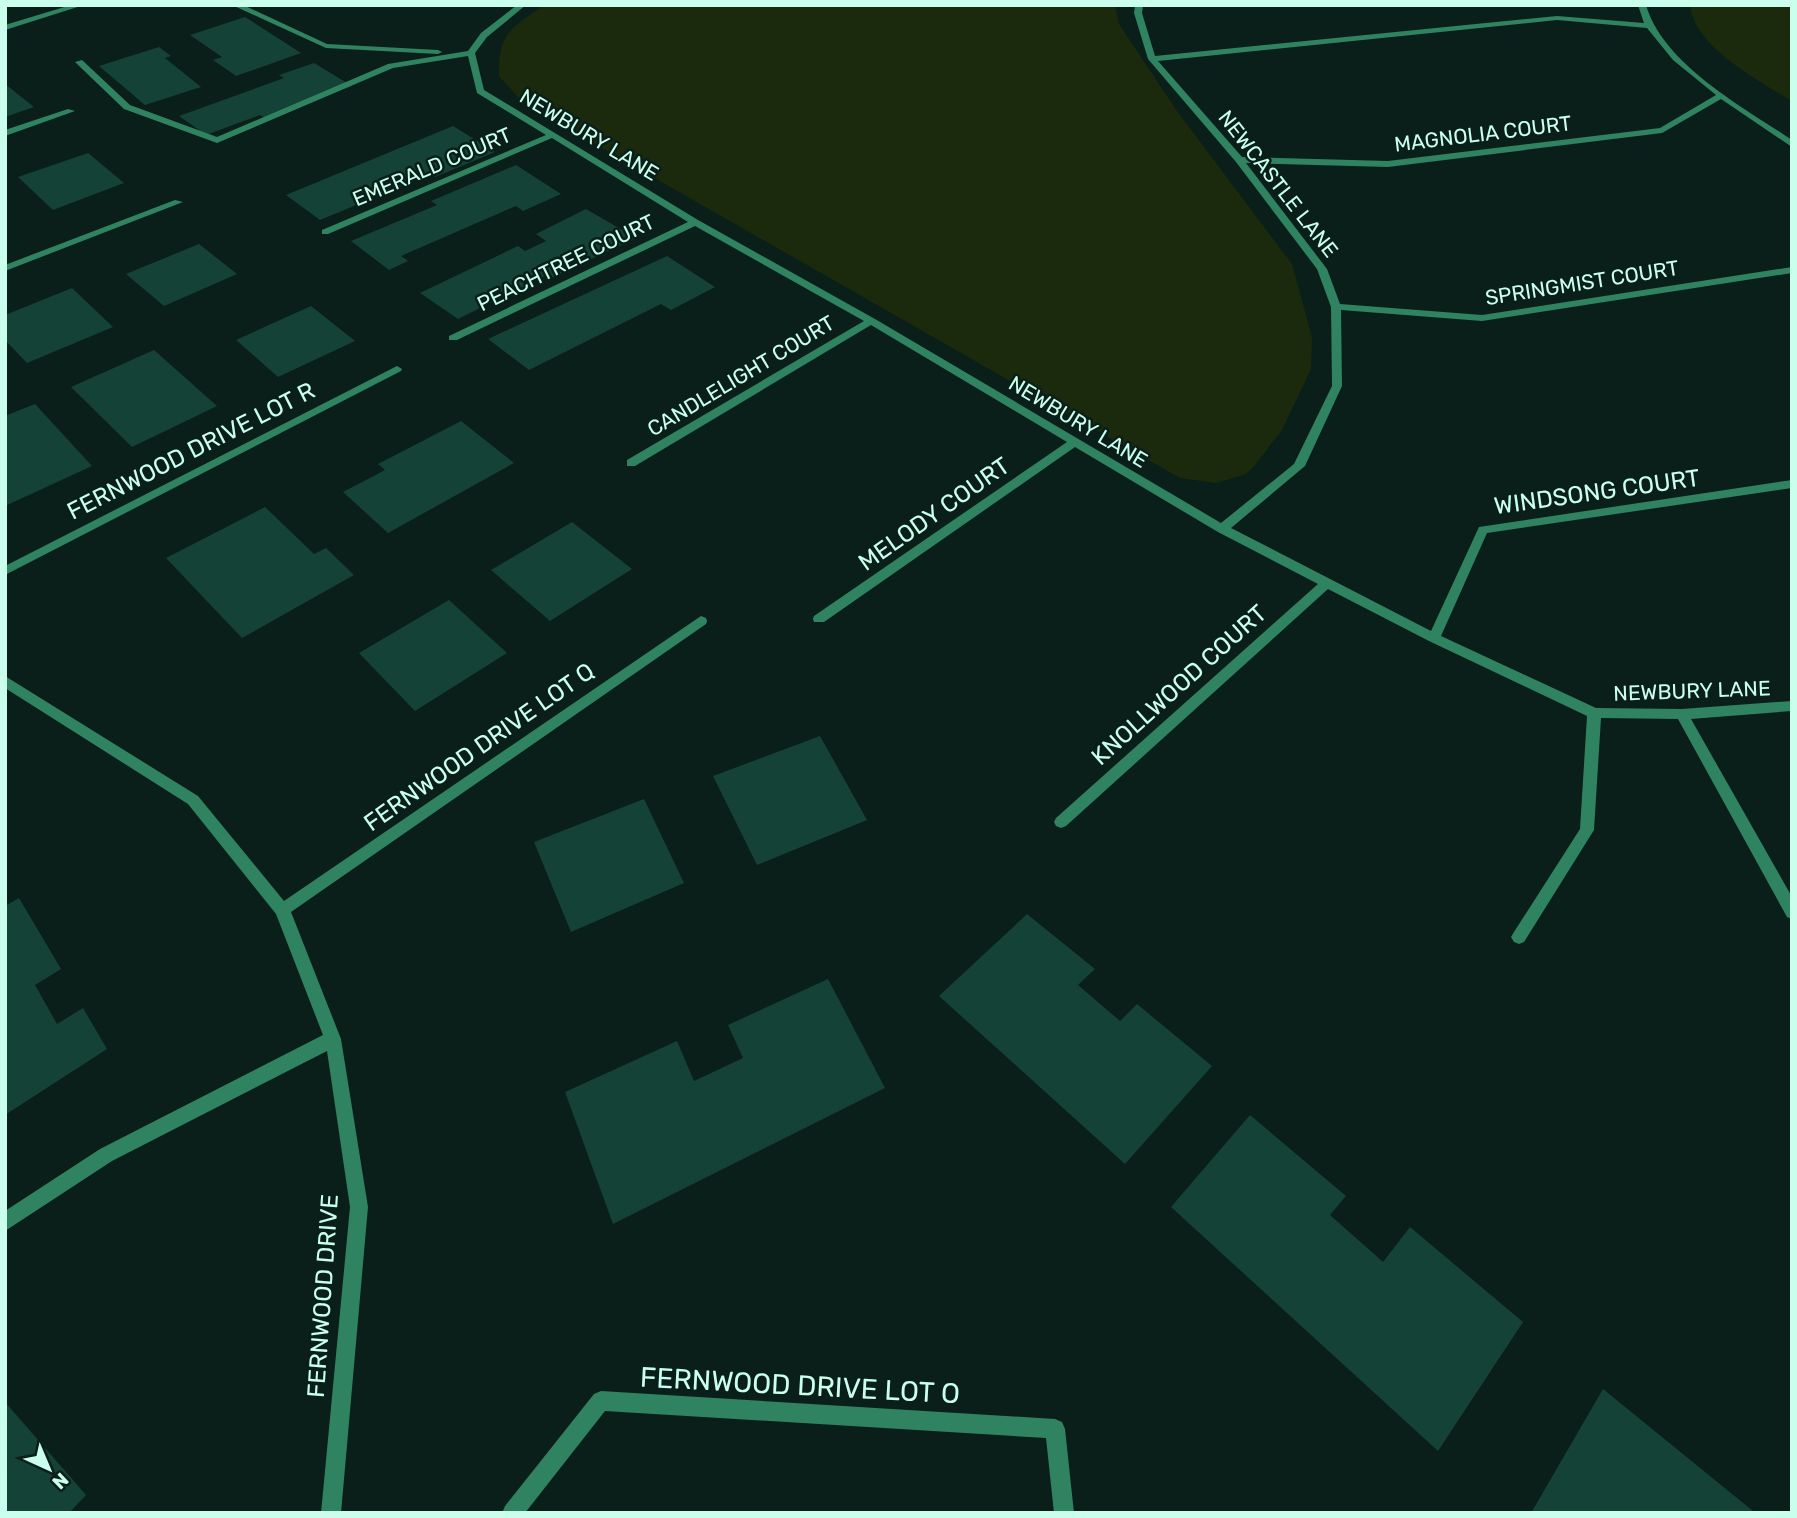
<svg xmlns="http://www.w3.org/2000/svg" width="1797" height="1518" font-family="Rubik,sans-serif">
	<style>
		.green { fill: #1b2a0d }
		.building { fill: #154236 }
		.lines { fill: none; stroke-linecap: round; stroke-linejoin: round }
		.minor { fill: #308360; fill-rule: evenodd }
		.tertiary { fill: #308360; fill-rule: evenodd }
		.labels { text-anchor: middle; stroke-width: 5; stroke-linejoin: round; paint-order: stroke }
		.far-street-label { font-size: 21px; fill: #c9ffec; stroke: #0a1f19 }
		.street-label { font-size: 24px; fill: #c9ffec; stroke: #0a1f19 }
		.near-street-label { font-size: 28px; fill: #c9ffec; stroke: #0a1f19 }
	</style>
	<rect width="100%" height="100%" fill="#0a1f19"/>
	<g class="green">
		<path d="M544,5H1115L1119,24L1177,111L1292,264L1312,337L1311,369L1282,430L1255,465L1246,474L1216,483L1180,478L562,125L518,97L499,76C498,33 511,28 544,5Z"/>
		<path d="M1690,5H1792V101C1759,81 1694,47 1690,5Z"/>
	</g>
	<g class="building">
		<path d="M245,17L301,53L236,76L213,60L222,57L190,35Z"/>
		<path d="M159,47L171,56L165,58L201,87L145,105L99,66Z"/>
		<path d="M314,63L352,86L265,118L260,115L206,135L179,116L284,78L279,75Z"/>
		<path d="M5,84L34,107L5,117Z"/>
		<path d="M453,126L495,152L435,177L431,174L320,220L286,195Z"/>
		<path d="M88,153L124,183L53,210L18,177Z"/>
		<path d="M516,165L561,194L523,211L516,206L401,256L408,261L389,270L351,241L437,205L431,201Z"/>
		<path d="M586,209L636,238L549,279L545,276L458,319L420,293L518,246L525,251L546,241L536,234Z"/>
		<path d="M199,244L237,274L164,306L126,274Z"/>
		<path d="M667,256L715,287L671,310L661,304L529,370L488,339Z"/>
		<path d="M72,288L113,327L27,363L5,340V315Z"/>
		<path d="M311,306L355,341L278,377L236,340Z"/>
		<path d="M154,350L217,406L132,447L71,387Z"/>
		<path d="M35,404L92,466L5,506V416Z"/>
		<path d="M461,421L514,463L388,533L343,492L385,470L378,464Z"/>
		<path d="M265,507L314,554L326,548L354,575L242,638L166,558Z"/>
		<path d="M572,522L632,569L550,621L491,570Z"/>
		<path d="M449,600L507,653L415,711L359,653Z"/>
		<path d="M820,736L867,820L757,865L713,776Z"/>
		<path d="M644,799L684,883L571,932L534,842Z"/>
		<path d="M19,898L61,969L35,985L57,1024L83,1008L107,1049L5,1115V906Z"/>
		<path d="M1027,914L1095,969L1078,985L1120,1021L1137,1004L1212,1066L1125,1164L939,996Z"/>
		<path d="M828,979L885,1088L613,1224L565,1092L677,1041L694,1081L743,1058L728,1025Z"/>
		<path d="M1250,1115L1346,1196L1330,1215L1383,1262L1410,1227L1523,1322L1438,1451L1171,1207Z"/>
		<path d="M1603,1389L1753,1511L1752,1513H1531Z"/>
		<path d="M5,1402L86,1495L69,1513H5Z"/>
	</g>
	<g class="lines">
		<g class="minor">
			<path d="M232,5H243L327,44L438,50L442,52L438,54L326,48Z"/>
			<path d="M517,5H526L487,37L475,53L484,90L698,220L875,319L1221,523L1294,464L1332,386L1331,307L1317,269L1236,162L1148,59L1134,13L1135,5H1143L1142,13L1155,56L1557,16L1644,23L1638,5H1646C1663,64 1743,107 1792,140V147L1721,99L1662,133L1388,167L1246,163L1327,269L1340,304L1482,315L1792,267V273L1482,321L1341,310L1342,386L1305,466L1231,528L1431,631L1479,527L1792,480V488L1487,533L1441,636L1596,708L1682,709L1792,701V711L1691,719L1792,897V919L1787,917L1678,719L1601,718L1594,830L1524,942L1519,944L1514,942L1511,937L1514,932L1580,829L1587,716L1429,641L1328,589L1066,826L1061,828L1056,826L1054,822L1056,818L1318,584L1218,532L1075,447L824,622H814L813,619L814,616L1067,442L871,325L635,466H627V460L864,321L695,226L457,340H449V336L688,222L552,138L328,234H322V230L546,135L477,93L468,56L393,68L217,143L124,109L75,62L82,60L130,105L217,137L388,64L468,51L481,33ZM1557,20L1647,28L1673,60L1716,95L1660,128L1388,161L1242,157L1158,61Z"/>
			<path d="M68,109L75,111L5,136V130Z"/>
			<path d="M175,200L183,202L5,271V265Z"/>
			<path d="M397,366L402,369L401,371L5,575V566Z"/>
			<path d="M701,616L706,618L707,621L706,624L291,912L341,1039L368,1207L341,1513H321L350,1207L327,1051L112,1161L5,1231V1211L100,1149L323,1035L276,914L188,804L5,688V676L198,796L284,901Z"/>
			<path d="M601,1391L1055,1419L1062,1422L1065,1429L1074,1513H1054L1046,1438L605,1411L525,1513H502L505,1506L594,1394Z"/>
		</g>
		<path class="tertiary" d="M71,5H84L5,30V25Z"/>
	</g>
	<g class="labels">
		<g class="far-street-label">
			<text transform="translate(1483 134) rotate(-7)" y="7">MAGNOLIA COURT</text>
			<text transform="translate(589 135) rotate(31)" y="7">NEWBURY LANE</text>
			<text transform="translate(432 167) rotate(-23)" y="7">EMERALD COURT</text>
			<text transform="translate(1278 184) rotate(52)" y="7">NEWCASTLE LANE</text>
			<text transform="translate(566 263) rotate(-26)" y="7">PEACHTREE COURT</text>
			<text transform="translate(1582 283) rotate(-9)" y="7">SPRINGMIST COURT</text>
			<text transform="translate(741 376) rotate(-31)" y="7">CANDLELIGHT COURT</text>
			<text transform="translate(1078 422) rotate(31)" y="7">NEWBURY LANE</text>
			<text transform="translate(1692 691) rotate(-2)" y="7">NEWBURY LANE</text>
		</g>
		<g class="street-label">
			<text transform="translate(191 451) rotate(-27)" y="8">FERNWOOD DRIVE LOT R</text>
			<text transform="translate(1597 492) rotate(-8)" y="8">WINDSONG COURT</text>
			<text transform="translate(934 514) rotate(-35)" y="8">MELODY COURT</text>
			<text transform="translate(1179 685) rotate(-42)" y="8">KNOLLWOOD COURT</text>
			<text transform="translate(479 747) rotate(-35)" y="8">FERNWOOD DRIVE LOT Q</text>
			<text transform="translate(323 1296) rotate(-86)" y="8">FERNWOOD DRIVE</text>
		</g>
		<g class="near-street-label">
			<text transform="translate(800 1385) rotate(3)" y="10">FERNWOOD DRIVE LOT O</text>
		</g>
	</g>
	<rect width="1797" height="1518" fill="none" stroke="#c9ffec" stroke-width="14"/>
	<g transform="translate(49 1469) rotate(136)" stroke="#0a1f19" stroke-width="5" paint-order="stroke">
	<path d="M0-5L12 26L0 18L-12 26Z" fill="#c9ffec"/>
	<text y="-10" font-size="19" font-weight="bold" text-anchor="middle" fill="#c9ffec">N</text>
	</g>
</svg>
